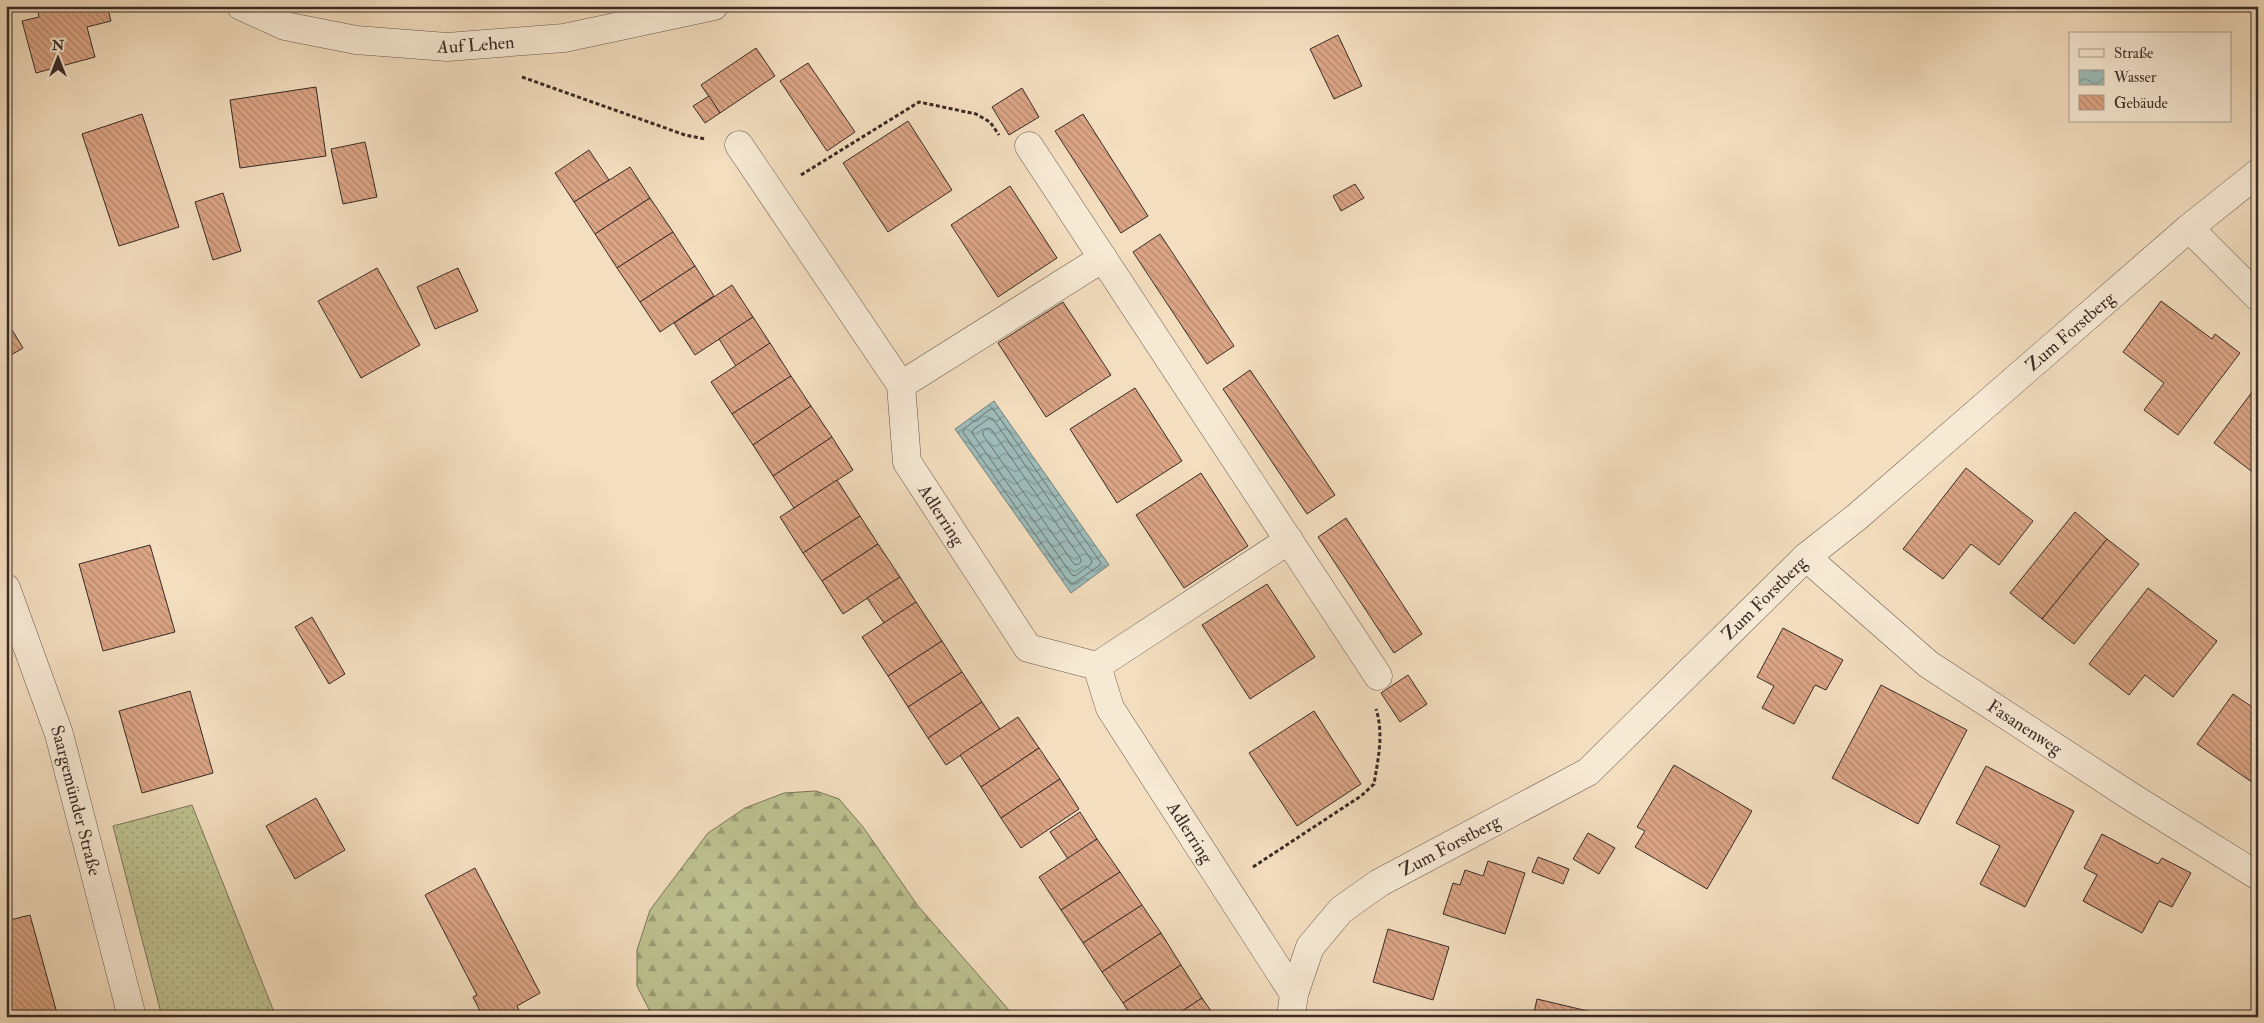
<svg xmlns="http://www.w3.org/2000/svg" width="2264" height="1023" font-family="'IM FELL Double Pica',serif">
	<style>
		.grass { fill: url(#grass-dots); stroke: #7b765b }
		.forest { fill: url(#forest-firs); stroke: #7b765b }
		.water { fill: url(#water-waves); stroke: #75817e }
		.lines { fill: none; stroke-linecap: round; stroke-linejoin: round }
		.shore { stroke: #6b736f; stroke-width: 1 }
		.building { fill: url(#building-back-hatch); stroke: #392b26 }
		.minor-casing { stroke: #68584c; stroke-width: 29 }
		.tertiary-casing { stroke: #68584c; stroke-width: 29 }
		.path { stroke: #392b26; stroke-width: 3; stroke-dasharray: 4 2.5; stroke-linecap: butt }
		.minor { stroke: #f7ead5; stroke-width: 28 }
		.tertiary { stroke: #f7ead5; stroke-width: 28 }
		.labels { text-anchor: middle; stroke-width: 4; stroke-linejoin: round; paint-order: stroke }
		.street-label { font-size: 18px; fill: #392b26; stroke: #f7ead5 }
	</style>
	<defs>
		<pattern id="grass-dots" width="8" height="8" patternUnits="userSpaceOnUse" patternTransform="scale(1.25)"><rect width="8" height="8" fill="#bdc190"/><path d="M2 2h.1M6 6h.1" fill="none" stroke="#9b9d75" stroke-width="1.8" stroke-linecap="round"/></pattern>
		<pattern id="forest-firs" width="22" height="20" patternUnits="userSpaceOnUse" patternTransform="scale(1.25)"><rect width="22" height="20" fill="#bdc190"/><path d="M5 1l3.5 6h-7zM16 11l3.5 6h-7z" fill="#9b9d75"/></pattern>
		<pattern id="water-waves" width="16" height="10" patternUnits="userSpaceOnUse" patternTransform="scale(1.25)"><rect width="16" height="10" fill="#9dbbb8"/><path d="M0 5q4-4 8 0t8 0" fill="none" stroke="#819895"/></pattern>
		<pattern id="building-back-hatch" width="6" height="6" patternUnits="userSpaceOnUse" patternTransform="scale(1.25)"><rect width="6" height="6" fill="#dca586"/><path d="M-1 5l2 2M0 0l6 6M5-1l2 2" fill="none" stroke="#b3876d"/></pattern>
	</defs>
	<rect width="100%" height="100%" fill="#f3debf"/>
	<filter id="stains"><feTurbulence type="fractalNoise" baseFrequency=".004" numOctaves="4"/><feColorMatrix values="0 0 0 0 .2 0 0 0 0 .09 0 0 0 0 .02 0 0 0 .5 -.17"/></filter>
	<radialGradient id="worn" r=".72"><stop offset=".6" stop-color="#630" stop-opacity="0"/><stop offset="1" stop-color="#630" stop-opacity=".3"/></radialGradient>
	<path class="grass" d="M192,805L276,1017H162L113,826Z"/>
	<path class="forest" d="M816,791L839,799L863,827L918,906L1015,1017H653L637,986V950L650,910L708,833L745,808L784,793Z"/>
	<path class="water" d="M994,401L1109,565L1071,593L955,429Z"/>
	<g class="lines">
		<g class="shore">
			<path d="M991,409L994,410L1101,563L1100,565L1073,584H1070L963,432L964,429Z"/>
			<path d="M990,418L993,419L1092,561L1091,564L1075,576L1072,575L972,433L973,430Z"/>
			<path d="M988,428L991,429L1081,559V562L1077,565L1074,564L983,435V432Z"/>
		</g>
	</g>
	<g class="building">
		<path d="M37,6H107L111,21L87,27L95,57L36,73L22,21L39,17Z"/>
		<path d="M1338,35L1362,86L1334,99L1310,49Z"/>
		<path d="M756,48L775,76L720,113L701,85Z"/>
		<path d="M808,63L855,132L827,151L780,81Z"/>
		<path d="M316,87L326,156L240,168L230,100Z"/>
		<path d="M1022,88L1039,117L1009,135L992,107Z"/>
		<path d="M709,96L720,113L705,123L693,106Z"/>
		<path d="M142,114L179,227L119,246L82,134Z"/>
		<path d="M1083,114L1148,216L1121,233L1055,131Z"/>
		<path d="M908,121L952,190L888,232L843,163Z"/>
		<path d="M365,142L377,197L343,204L331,149Z"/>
		<path d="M589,150L609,180L574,202L555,173Z"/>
		<path d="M630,167L650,198L595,234L574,202Z"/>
		<path d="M1355,184L1364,198L1341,211L1333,196Z"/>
		<path d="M1010,186L1057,258L998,297L951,225Z"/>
		<path d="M223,193L241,251L213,260L195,202Z"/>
		<path d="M650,198L673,232L617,268L595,234Z"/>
		<path d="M673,232L695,266L640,302L617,268Z"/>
		<path d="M1160,234L1234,346L1207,364L1133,252Z"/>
		<path d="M695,266L714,296L660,332L640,302Z"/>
		<path d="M377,268L420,345L361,378L318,301Z"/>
		<path d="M458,268L478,311L435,329L417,287Z"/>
		<path d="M732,285L753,317L695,355L674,323Z"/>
		<path d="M2161,301L2212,339L2215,334L2240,353L2178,435L2144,410L2164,383L2123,352Z"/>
		<path d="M1063,302L1111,375L1046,417L998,343Z"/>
		<path d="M753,317L770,343L736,366L719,339Z"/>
		<path d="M6,320L23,348L6,358Z"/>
		<path d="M770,343L791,376L732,414L711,382Z"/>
		<path d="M1250,370L1335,495L1307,514L1223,389Z"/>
		<path d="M791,376L811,406L753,445L732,414Z"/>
		<path d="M2258,384V476L2214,443Z"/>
		<path d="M1135,388L1182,461L1117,503L1070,429Z"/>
		<path d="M811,406L832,437L773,476L753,445Z"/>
		<path d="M832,437L853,470L794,508L773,476Z"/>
		<path d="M1966,468L2033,521L1999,565L1971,544L1943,579L1903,549Z"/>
		<path d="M1201,473L1248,546L1184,588L1136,515Z"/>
		<path d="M837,480L860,516L803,553L780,517Z"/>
		<path d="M2075,512L2107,539L2042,619L2010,593Z"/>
		<path d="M860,516L878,544L822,581L803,553Z"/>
		<path d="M1346,518L1422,634L1394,653L1318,537Z"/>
		<path d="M2107,539L2139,564L2074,644L2042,619Z"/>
		<path d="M878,544L900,577L843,614L822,581Z"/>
		<path d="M150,545L175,632L103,651L79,564Z"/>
		<path d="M900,577L916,602L884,623L867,598Z"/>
		<path d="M1267,584L1315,657L1250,699L1202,625Z"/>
		<path d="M2148,588L2217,641L2173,697L2145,675L2129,695L2089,664Z"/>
		<path d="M916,602L942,641L888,676L862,637Z"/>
		<path d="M312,617L345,674L329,684L295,627Z"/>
		<path d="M1783,628L1843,660L1826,690L1815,685L1794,724L1762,708L1774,686L1757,677Z"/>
		<path d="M942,641L962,672L908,707L888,676Z"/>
		<path d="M962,672L982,702L928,738L908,707Z"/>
		<path d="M1408,675L1427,704L1400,722L1381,693Z"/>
		<path d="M1881,685L1967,730L1918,824L1832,778Z"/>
		<path d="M190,691L213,773L142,793L119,711Z"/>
		<path d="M2233,694L2258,711V783L2256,785L2197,744Z"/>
		<path d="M982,702L1000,729L946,765L928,738Z"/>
		<path d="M1314,711L1361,784L1297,826L1249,753Z"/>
		<path d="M1018,717L1039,748L981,787L960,755Z"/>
		<path d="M1039,748L1060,779L1001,818L981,787Z"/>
		<path d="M1674,765L1752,811L1707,889L1635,847L1645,831L1637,827Z"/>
		<path d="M1986,766L2074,811L2025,907L1980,884L2000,846L1956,823Z"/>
		<path d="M1060,779L1079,809L1021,848L1001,818Z"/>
		<path d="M316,798L345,850L295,879L266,826Z"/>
		<path d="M1080,812L1097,839L1068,859L1050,832Z"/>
		<path d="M1588,833L1615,848L1599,874L1573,859Z"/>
		<path d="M2102,834L2158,864L2162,858L2191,873L2172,907L2159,901L2142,933L2083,901L2097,875L2084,868Z"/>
		<path d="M1097,839L1120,872L1061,910L1039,877Z"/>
		<path d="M1538,857L1569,869L1563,884L1532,872Z"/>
		<path d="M1488,861L1525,873L1505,934L1443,914L1453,883L1460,885L1465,870L1483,876Z"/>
		<path d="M475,868L540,993L517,1006L522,1017H483L473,997L477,995L425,895Z"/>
		<path d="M1120,872L1142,905L1083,943L1061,910Z"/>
		<path d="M1142,905L1161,933L1102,972L1083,943Z"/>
		<path d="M30,915L47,977L58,1017H6V921Z"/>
		<path d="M1388,929L1449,947L1433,1000L1373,982Z"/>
		<path d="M1161,933L1181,965L1123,1003L1102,972Z"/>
		<path d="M1181,965L1202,998L1173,1017H1132L1123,1003Z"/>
		<path d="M1202,998L1215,1017H1173Z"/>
		<path d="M1537,999L1613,1017H1533Z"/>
	</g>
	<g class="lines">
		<defs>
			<g id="minor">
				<path id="s1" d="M241,6L285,26L356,40L447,47L564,38L714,6"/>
				<path id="s2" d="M739,145L901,385L907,462L1028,648L1097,666L1110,708L1294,994"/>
				<path d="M1029,146L1378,676"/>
				<path d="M2189,228L2258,297"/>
				<path d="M901,385L1103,258"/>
				<path id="s3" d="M1806,557L1928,664L2130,796L2258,876"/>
				<path d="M1097,666L1289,540"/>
				<path id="s4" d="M1291,1017L1294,994L1310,947L1341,910L1379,883L1588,772L1806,557L1858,516L2189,228L2258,173"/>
			</g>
			<g id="tertiary">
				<path id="s5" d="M6,588L59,734L132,1017"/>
			</g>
		</defs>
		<use href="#minor" class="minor-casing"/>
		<use href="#tertiary" class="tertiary-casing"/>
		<g class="path">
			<path d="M522,77L685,135L705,139"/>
			<path d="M801,175L919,102L976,114L990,122L999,135"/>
			<path d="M1253,867L1361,796L1374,784C1378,759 1384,734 1376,709"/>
		</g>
		<use href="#minor" class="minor"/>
		<use href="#tertiary" class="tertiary"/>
	</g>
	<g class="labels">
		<g class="street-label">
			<text dy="6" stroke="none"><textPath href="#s1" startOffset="241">Auf Lehen</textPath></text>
			<text dy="6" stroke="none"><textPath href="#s4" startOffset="1058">Zum Forstberg</textPath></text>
			<text dy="6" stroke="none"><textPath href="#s2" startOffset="430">Adlerring</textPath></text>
			<text dy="6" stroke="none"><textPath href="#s4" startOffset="652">Zum Forstberg</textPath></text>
			<text dy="6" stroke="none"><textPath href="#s3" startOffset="278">Fasanenweg</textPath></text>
			<text dy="6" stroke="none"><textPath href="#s5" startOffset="224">Saargemünder Straße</textPath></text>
			<text dy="6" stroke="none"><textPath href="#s2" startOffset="852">Adlerring</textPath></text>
			<text dy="6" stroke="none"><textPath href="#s4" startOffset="248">Zum Forstberg</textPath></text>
		</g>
	</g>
	<rect width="2264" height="1023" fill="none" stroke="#f3debf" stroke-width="25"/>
	<rect x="8" y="8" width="2249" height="1008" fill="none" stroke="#392b26" stroke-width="2.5"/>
	<rect x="12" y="12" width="2239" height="998" fill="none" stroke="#392b26"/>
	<rect x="2069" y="32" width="162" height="90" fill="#f7ead5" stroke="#ab9e8f"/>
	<rect x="2079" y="49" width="25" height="8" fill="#f7ead5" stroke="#ab9e8f"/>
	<text x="2114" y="58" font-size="15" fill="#392b26">Straße</text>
	<rect x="2079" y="70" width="25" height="15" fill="url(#water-waves)" stroke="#ab9e8f"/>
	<text x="2114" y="82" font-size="15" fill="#392b26">Wasser</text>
	<rect x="2079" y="95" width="25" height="15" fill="url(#building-back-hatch)" stroke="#ab9e8f"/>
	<text x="2114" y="108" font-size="15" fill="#392b26">Gebäude</text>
	<g transform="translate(58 58)" stroke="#f7ead5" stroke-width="4" paint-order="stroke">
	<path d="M0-4L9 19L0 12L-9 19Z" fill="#392b26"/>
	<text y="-8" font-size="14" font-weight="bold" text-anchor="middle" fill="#392b26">N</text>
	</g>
	<rect width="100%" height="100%" filter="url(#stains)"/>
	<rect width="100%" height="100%" fill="url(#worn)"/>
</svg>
